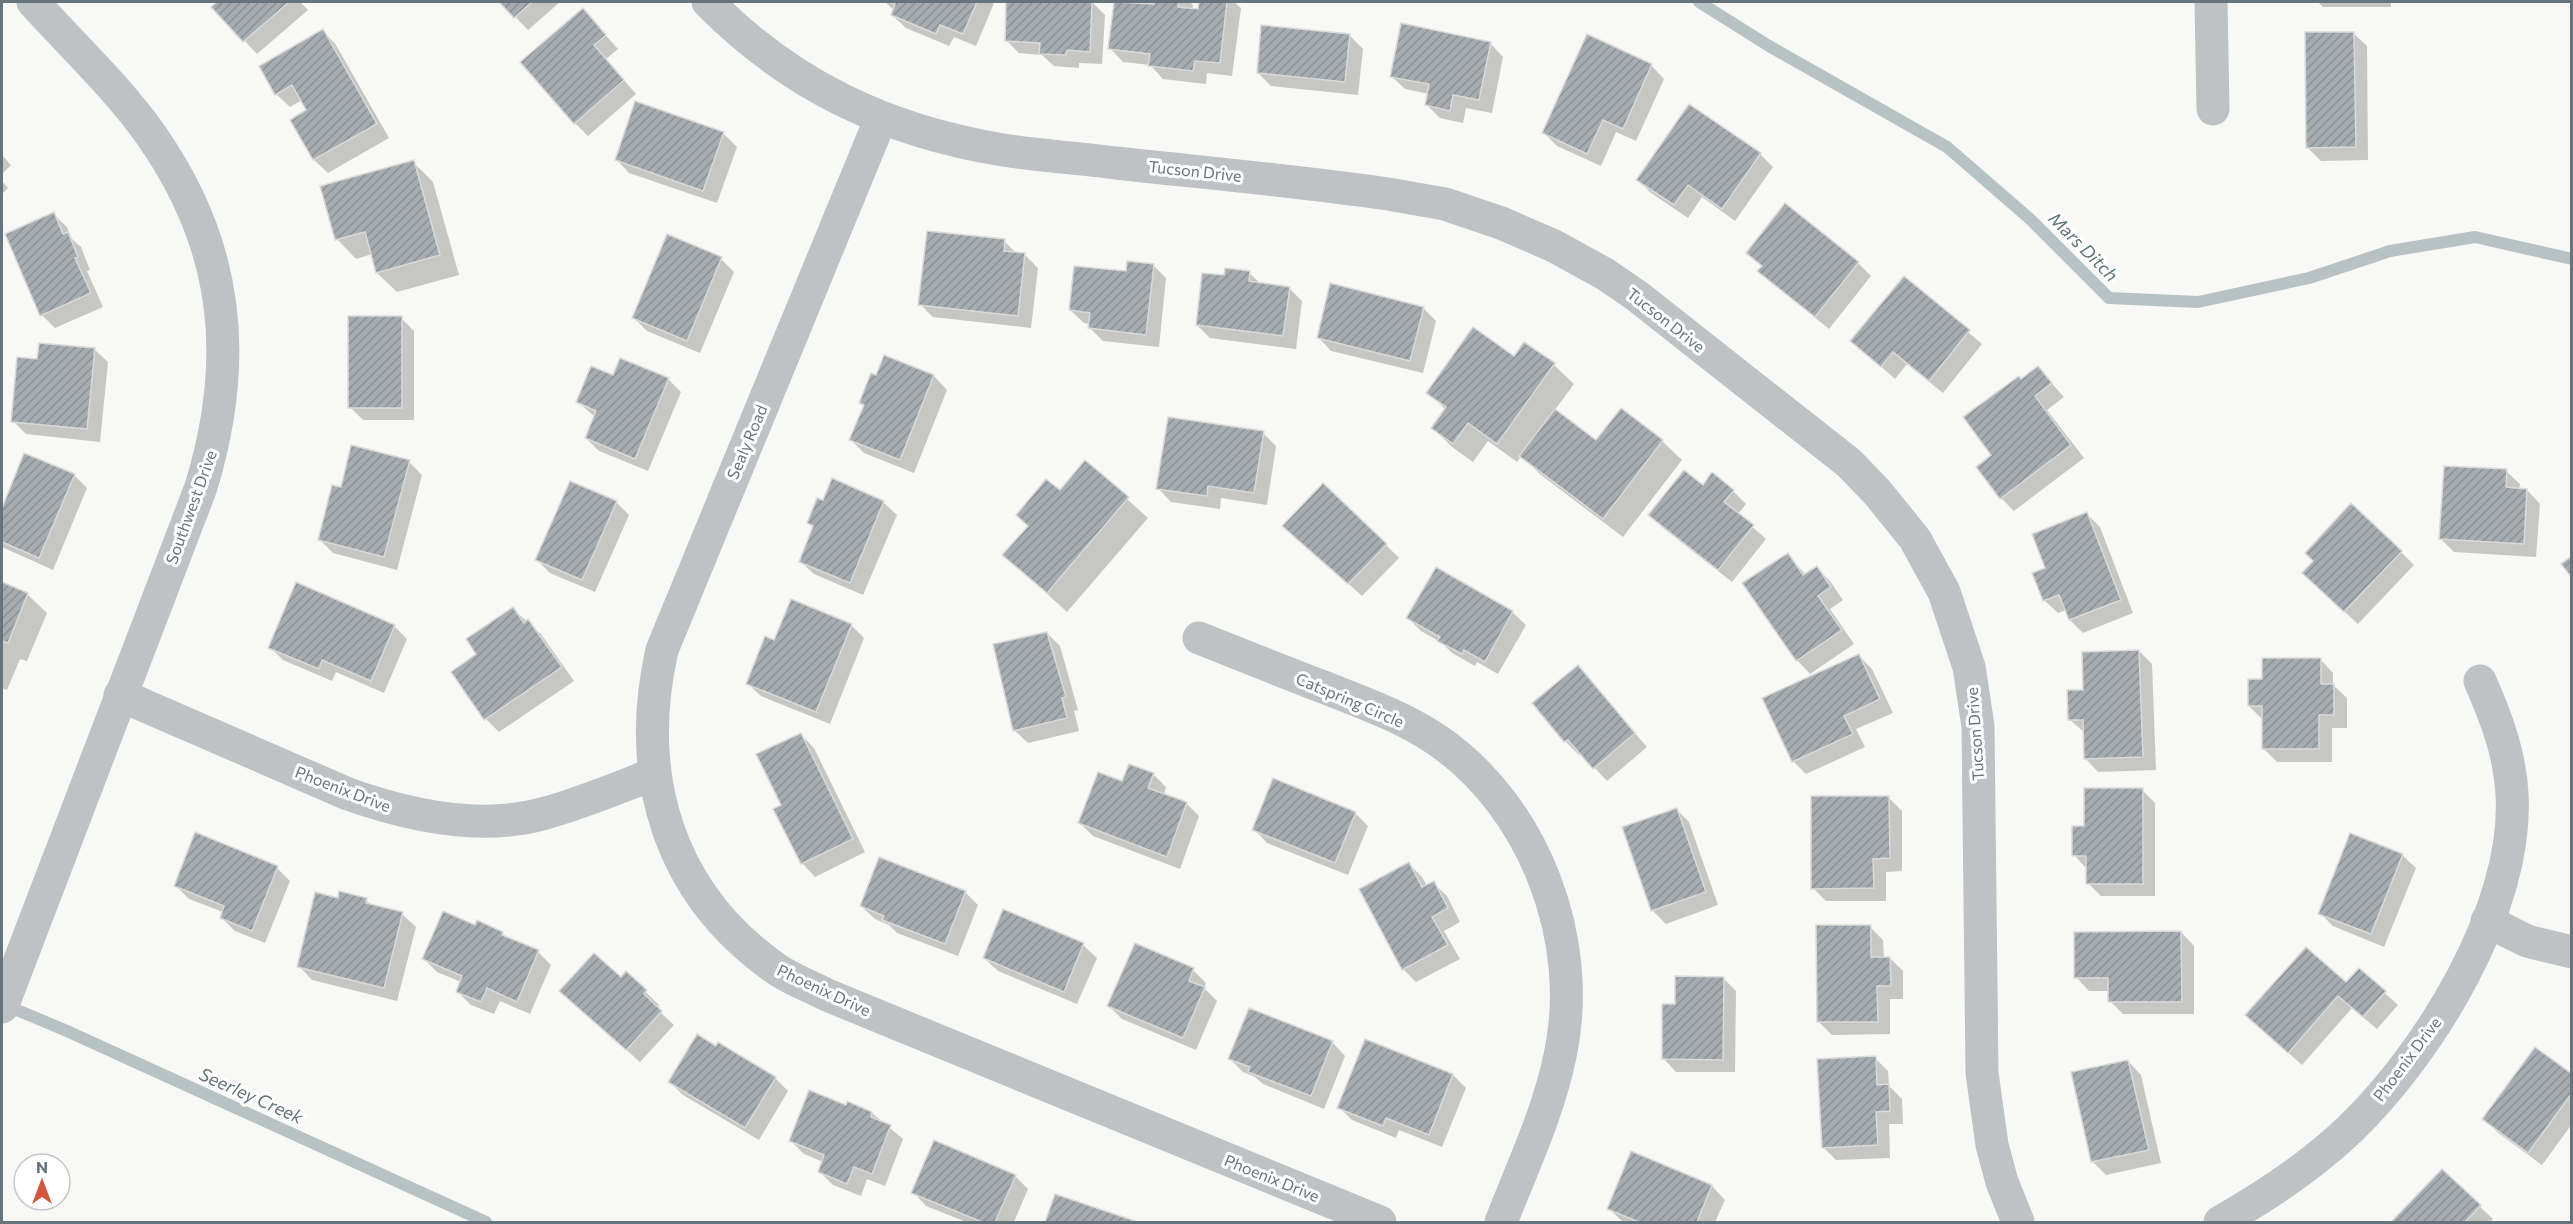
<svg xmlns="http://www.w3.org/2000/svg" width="2573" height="1224" font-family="Commissioner,sans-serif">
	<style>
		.shadow { fill: #0003 }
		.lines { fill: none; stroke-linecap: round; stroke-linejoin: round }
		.stream { stroke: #b7c2c5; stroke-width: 12 }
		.building { fill: url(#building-hatch); stroke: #dadad8; stroke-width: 1.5 }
		.minor { stroke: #bec2c5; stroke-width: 33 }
		.tertiary { stroke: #bec2c5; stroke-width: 33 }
		.labels { text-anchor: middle; stroke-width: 6; stroke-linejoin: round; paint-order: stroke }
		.street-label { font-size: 16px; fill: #66757d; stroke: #fff }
		.water-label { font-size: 18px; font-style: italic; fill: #617378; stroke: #fff }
	</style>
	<defs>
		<pattern id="building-hatch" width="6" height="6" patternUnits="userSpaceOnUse" patternTransform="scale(1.5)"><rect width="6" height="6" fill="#a6adb2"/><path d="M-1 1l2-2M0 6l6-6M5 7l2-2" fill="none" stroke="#8b9196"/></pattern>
	</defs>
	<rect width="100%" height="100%" fill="#f8f8f6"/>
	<g class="shadow">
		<path d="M220,2H300L308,10L257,54L213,7Z"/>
		<path d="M501,2H560L528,30Z"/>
		<path d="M885,2H993L994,3L976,46L954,37L949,46L906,28L892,15L894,10Z"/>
		<path d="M1008,2H1092L1105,15L1102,64L1079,63V68L1054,66L1042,55L1019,53L1006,40Z"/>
		<path d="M1116,2L1155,6L1156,2H1190L1193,5L1192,10H1199L1200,2H1234L1241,8L1232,76L1207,73L1206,84L1163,79L1150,65L1123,62L1110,48Z"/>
		<path d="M2318,2H2391V7H2323Z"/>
		<path d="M583,10L618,49L606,59L636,94L588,136L575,123Z"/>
		<path d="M323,31L336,45L389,138L328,173L314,160L292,120L308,110L302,100L290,107L276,94Z"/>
		<path d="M2353,33L2367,46L2368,160L2321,161L2307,147Z"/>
		<path d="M1350,36L1363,49L1358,95L1271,86L1258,73Z"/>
		<path d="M1490,43L1503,57L1492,113L1466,108L1463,123L1440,118L1427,105L1429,94L1405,89L1391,76Z"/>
		<path d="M1651,65L1664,79L1636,141L1616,132L1601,166L1557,146L1544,133Z"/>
		<path d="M723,133L737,147L717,203L629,173L616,159Z"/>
		<path d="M1760,154L1773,167L1735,221L1702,197L1688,218L1651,193L1638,180Z"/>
		<path d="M2,155L11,165L2,174Z"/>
		<path d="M413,162L433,182L459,275L397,292L377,273L372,254L356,259L337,239Z"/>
		<path d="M2,181L8,188L2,194Z"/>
		<path d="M53,214L67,227L72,239L81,247L90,270L87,271L103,307L55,328L42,315Z"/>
		<path d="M1004,241L1017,254L1025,255L1038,268L1031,328L933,317L920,304Z"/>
		<path d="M1748,252L1858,263L1871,276L1829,329L1773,284L1759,271L1763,267Z"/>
		<path d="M721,259L734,272L700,353L647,331L633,317Z"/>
		<path d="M1153,265L1166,278L1159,347L1103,341L1090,328V324L1084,323L1070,310L1127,273Z"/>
		<path d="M1249,273L1261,284L1289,288L1302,301L1296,349L1210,338L1197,325L1225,277Z"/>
		<path d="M1904,278L1982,344L1943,393L1907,364L1895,379L1852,341Z"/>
		<path d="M1423,308L1436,321L1423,373L1331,351L1318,337Z"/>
		<path d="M401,318L414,331V420H363L350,407Z"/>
		<path d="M1524,344L1554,365L1574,384L1554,411L1597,442L1662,441L1682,460L1623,537L1541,475L1521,456L1517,462L1488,441L1473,462L1452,447L1433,428L1446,410L1428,392L1514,358Z"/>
		<path d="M94,349L108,362L100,442L26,434L13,421L39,361Z"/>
		<path d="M884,357L934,376L947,390L914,473L864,453L851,440L865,407L861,403L876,376Z"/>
		<path d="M2038,368L2064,397L2047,410L2084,458L2014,511L2001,498L1993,455L2021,380Z"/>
		<path d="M614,377L668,379L681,392L648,471L599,451L586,438L595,417L578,402Z"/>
		<path d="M1263,433L1276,446L1267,505L1221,498L1220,509L1171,502L1158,488Z"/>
		<path d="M25,455L74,475L87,488L53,570L2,547V512Z"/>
		<path d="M409,462L422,475L397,570L333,553L320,540L342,489Z"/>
		<path d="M1086,462L1148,518L1067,612L1004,555Z"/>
		<path d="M2506,471L2520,484L2519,490H2527L2540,504L2536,557L2454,552L2441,539Z"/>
		<path d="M1703,487L1733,491L1746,504L1738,514L1766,539L1732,582L1663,528L1650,515Z"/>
		<path d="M616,502L629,515L595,592L550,573L537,560Z"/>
		<path d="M883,502L897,515L863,595L814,574L800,561L814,527L809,522Z"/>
		<path d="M2087,514L2100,527L2133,613L2083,633L2070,620L2066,610L2058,613L2044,600L2047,569Z"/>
		<path d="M1284,526L1386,545L1399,558L1362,596Z"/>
		<path d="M2401,552L2414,565L2358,624L2317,586Z"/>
		<path d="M1788,555L1806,575L1817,568L1830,581L1843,600L1830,609L1854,644L1810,674L1797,660L1745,583Z"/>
		<path d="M1436,569L1512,612L1526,625L1498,674L1477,662L1475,666L1452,653L1442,643L1421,631L1408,618Z"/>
		<path d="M2,584L27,594L47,613L27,661L20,659L7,690L2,688Z"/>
		<path d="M513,609L541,634L574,681L499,732L486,719L453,672L479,654Z"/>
		<path d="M851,625L864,638L830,724L761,696L747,683L775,642Z"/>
		<path d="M394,626L407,639L384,693L336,672L332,681L283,660L270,647Z"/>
		<path d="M1047,633L1060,646L1078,710L1074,711L1079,731L1028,743L1014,730Z"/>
		<path d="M2139,651L2152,664L2156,770L2098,772L2085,758V733L2070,720L2084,691Z"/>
		<path d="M1859,656L1872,669L1893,713L1856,729L1865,747L1806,774L1793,761Z"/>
		<path d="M2320,659L2333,673V685L2347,698V728H2332V762H2277L2264,749L2262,719L2249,706L2264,680Z"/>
		<path d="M1578,667L1647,747L1607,781L1581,753L1579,755L1565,741L1534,703Z"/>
		<path d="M801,735L814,748L865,852L815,877L802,863L783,806Z"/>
		<path d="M1153,774L1166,787L1164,795L1186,803L1199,816L1180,869L1093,836L1080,823L1123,783Z"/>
		<path d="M2142,790L2155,803V896H2101L2088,883L2087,869L2074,855L2086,827Z"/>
		<path d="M1888,797L1902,811V871L1886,872V901H1826L1813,888Z"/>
		<path d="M1676,809L1689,822L1718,905L1666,924L1653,911L1624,828Z"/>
		<path d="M1355,813L1368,826L1348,875L1267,843L1254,829Z"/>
		<path d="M2402,855L2416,868L2384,947L2333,926L2320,913Z"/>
		<path d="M1409,864L1422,877L1427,886L1433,883L1447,896L1460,922L1444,931L1460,959L1416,982L1403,969Z"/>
		<path d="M277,868L290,881L265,943L235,931L221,917L223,912L189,899L175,885Z"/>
		<path d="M965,892L978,905L958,956L897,933L889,925L875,919L861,906Z"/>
		<path d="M339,899L366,900L373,906L402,914L416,927L397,1001L312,980L299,966Z"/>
		<path d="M1004,911L1083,945L1097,958L1077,1004L998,971L984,958Z"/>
		<path d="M476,927L502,933L509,940L538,952L551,965L530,1014L500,1001L494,1014L471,1005L457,991L461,982L437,972L424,959Z"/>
		<path d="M1870,927L1883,940L1884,958H1890L1903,971V999H1890V1034L1832,1035L1819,1022Z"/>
		<path d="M2181,932L2194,946V1014H2123L2110,1001V991H2089L2076,977Z"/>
		<path d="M1193,970L1206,983L1204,988L1217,1001L1196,1050L1122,1019L1109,1006Z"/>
		<path d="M2359,970L2398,1005L2377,1029L2352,1008L2302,1065L2261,1028L2346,984Z"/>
		<path d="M626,973L659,1005L656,1008L674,1025L640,1062L575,1004L621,979Z"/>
		<path d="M1723,978L1736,991L1735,1072H1676L1663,1058L1677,1006Z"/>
		<path d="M1332,1042L1345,1056L1324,1109L1263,1084L1255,1077L1243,1072L1230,1059Z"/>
		<path d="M1875,1058L1888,1071L1889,1086L1902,1099L1903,1124H1889L1890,1158L1836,1160L1823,1147Z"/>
		<path d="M2128,1061L2141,1075L2161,1163L2106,1175L2093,1162Z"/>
		<path d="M1453,1075L1466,1088L1442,1147L1399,1130L1396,1138L1352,1120L1339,1107Z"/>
		<path d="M2572,1076V1124L2542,1165L2497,1132L2484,1118Z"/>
		<path d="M775,1078L788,1091L759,1140L683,1095L670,1082Z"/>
		<path d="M847,1107L872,1113L903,1139L885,1186L867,1179L861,1196L833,1185L820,1172L823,1162L804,1154L791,1141Z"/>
		<path d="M1631,1153L1712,1186L1725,1200L1715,1222H1623L1609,1209Z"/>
		<path d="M2442,1171L2493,1219L2490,1222H2393Z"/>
		<path d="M1015,1176L1028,1189L1014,1222H966L926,1206L913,1192Z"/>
		<path d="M1056,1196L1133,1222H1047Z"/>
	</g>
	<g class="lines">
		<g class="stream">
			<path d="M1699,2L1769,46L1947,147L2030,219L2109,298L2198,302L2309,278L2390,251L2475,237L2572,259"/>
			<path d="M5,1005L67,1031L486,1222"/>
		</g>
	</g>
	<g class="building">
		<path d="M217,2H289L243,42L211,7Z"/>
		<path d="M499,2H532L514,18Z"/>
		<path d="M890,2H977L963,34L940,25L936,34L891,15L895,4Z"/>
		<path d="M1006,2H1092L1090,52L1067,50L1066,55L1039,54L1040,43L1005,41Z"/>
		<path d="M1114,2L1154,4V2H1179L1178,7L1198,9L1199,2H1227L1220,63L1195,61L1193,71L1148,66L1150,54L1108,49Z"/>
		<path d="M583,8L606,35L594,45L624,80L574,124L520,62Z"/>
		<path d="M1401,23L1491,42L1479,100L1453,95L1450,111L1425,105L1429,84L1390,77Z"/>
		<path d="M1261,25L1350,34L1345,82L1257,73Z"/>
		<path d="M323,29L377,124L313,160L290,120L306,110L292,85L275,95L259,66Z"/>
		<path d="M2305,32H2354L2356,147L2306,148Z"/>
		<path d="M1587,34L1652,64L1623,129L1603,120L1587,154L1542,133Z"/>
		<path d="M635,101L724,132L703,191L615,160Z"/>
		<path d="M1689,104L1761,153L1722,209L1688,185L1674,205L1636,180Z"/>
		<path d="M414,160L440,255L376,273L365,232L335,240L320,186Z"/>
		<path d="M1785,203L1859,262L1815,317L1757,271L1762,266L1746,253Z"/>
		<path d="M54,212L63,234L68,232L78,257L75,258L91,293L40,316L5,234Z"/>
		<path d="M927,231L1005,239L1004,251L1025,253L1018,316L918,305Z"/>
		<path d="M667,234L722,257L687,341L632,318Z"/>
		<path d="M1127,261L1154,264L1146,335L1088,328L1090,313L1069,310L1074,266L1126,271Z"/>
		<path d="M1225,268L1250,271L1249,281L1290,287L1283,336L1196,325L1202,273L1224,275Z"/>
		<path d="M1904,276L1970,330L1929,381L1893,352L1881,367L1850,341Z"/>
		<path d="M1330,283L1424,307L1410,361L1317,338Z"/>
		<rect x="348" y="316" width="54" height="92"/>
		<path d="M1473,327L1514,356L1524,342L1555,363L1497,444L1468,423L1453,444L1431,428L1446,407L1426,393Z"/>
		<path d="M39,343L95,348L87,429L11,422L17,357L37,359Z"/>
		<path d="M884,355L934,375L900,460L849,440L864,405L859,403L871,373L876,375Z"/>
		<path d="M620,358L669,378L635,459L585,438L596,411L576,402L591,366L613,375Z"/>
		<path d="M2038,366L2052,383L2035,396L2071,445L2000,499L1976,467L1991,455L1963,417L2019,376L2021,379Z"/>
		<path d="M1621,408L1663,440L1603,519L1519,456L1555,409L1596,440Z"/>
		<path d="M1168,417L1264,431L1254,493L1208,486L1207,496L1156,489Z"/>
		<path d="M351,445L410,460L384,557L318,540L332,485L341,487Z"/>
		<path d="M24,453L75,474L39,558L2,542V508Z"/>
		<path d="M1085,460L1129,497L1047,593L1002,555L1028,526L1016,515L1046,479L1060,490Z"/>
		<path d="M2444,466L2507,469L2506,487L2527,489L2524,544L2439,539Z"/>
		<path d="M1684,470L1703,485L1712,472L1734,490L1724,502L1754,525L1718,570L1648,515Z"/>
		<path d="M832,478L884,501L850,583L799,562L813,526L807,523L817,498L823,500Z"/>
		<path d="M570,481L617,501L582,580L535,560Z"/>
		<path d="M1323,483L1387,544L1348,584L1282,526Z"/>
		<path d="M2351,503L2402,551L2344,612L2302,573L2313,561L2305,553Z"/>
		<path d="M2087,512L2121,600L2069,620L2059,595L2043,601L2032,573L2045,568L2032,534Z"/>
		<path d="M1788,553L1803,575L1817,566L1831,587L1818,596L1842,630L1796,661L1742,583Z"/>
		<path d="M2572,556V578L2561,564Z"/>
		<path d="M1436,567L1513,611L1485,662L1464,650L1462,654L1437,641L1440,637L1406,618Z"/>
		<path d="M2,582L28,593L8,643L2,641Z"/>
		<path d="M296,582L395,625L371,681L322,660L319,669L268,648Z"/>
		<path d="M791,599L852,624L816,712L746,684L765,636L774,640Z"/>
		<path d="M513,607L524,623L528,619L562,667L484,720L451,672L476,654L466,639Z"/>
		<path d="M1047,632L1066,697L1062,698L1067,718L1013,731L993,644Z"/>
		<path d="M2139,650L2143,757L2084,759L2083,720H2068L2067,690H2083L2082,652Z"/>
		<path d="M1859,654L1880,699L1844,716L1853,734L1792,762L1762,698Z"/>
		<path d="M2262,658H2321V684H2334V715H2319V749H2262V706H2248V679H2262Z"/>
		<path d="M1578,665L1635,733L1593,769L1568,740L1564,742L1532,703Z"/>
		<path d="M801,733L853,839L801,864L773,809L781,805L756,754Z"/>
		<path d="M1129,764L1154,773L1148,788L1187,802L1167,857L1078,823L1098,772L1122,781Z"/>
		<path d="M1273,778L1356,812L1335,863L1252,830Z"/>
		<path d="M2084,788H2143V884H2086V856H2072V826H2084Z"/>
		<path d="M1811,796H1889L1890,858L1873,859L1874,888L1811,889Z"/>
		<path d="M1677,808L1706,892L1651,911L1622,827Z"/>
		<path d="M195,832L278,866L252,931L220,918L224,906L174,886Z"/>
		<path d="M2350,833L2403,854L2371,934L2318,914Z"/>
		<path d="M879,857L966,891L945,944L882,920L884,916L860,906Z"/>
		<path d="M1409,862L1422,887L1434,881L1448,908L1432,917L1448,945L1402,970L1359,889Z"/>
		<path d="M339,891L367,898L366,903L403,912L384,988L297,967L315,892L338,898Z"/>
		<path d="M1003,909L1084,943L1064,992L983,958Z"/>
		<path d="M443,911L475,925L477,920L503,932L502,935L539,950L517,1002L487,988L481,1002L456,992L462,976L422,959Z"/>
		<path d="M1816,925H1871V957H1890L1891,986H1877L1878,1022H1817Z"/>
		<path d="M2181,931L2182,1002H2108V978H2074V932Z"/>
		<path d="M1135,943L1194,968L1189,981L1205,987L1183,1038L1107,1006Z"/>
		<path d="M2306,947L2346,982L2359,968L2386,991L2363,1017L2338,996L2288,1053L2245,1015Z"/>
		<path d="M594,953L621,977L626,971L647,990L644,994L662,1011L626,1050L559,991Z"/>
		<path d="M1675,976L1724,977L1723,1060L1662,1059V1004H1675Z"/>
		<path d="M1249,1008L1333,1041L1311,1096L1248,1072L1250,1067L1228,1059Z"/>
		<path d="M697,1034L716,1046L718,1042L776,1077L745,1128L668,1082Z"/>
		<path d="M1365,1039L1453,1074L1429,1135L1386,1118L1383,1126L1337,1108Z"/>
		<path d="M2535,1047L2572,1074V1093L2528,1153L2482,1119Z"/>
		<path d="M1876,1056L1877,1085L1889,1084L1890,1111L1876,1112L1878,1145L1822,1148L1817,1059Z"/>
		<path d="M2128,1060L2149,1150L2091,1162L2071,1072Z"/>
		<path d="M809,1090L846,1105L847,1101L872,1112L871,1117L891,1125L872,1174L854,1167L847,1184L818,1172L824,1155L789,1141Z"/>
		<path d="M934,1140L1016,1175L995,1222H982L911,1193Z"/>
		<path d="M1631,1151L1712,1185L1697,1222H1639L1607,1209Z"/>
		<path d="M2442,1169L2481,1205L2465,1222H2391Z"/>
		<path d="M1055,1194L1138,1222H1045Z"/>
	</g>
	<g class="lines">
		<g class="minor">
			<path d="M708,2C791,86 887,131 1003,150C1041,156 1079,158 1116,163C1207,173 1298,181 1388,194L1445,204L1501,223L1554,246L1605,274L1637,296L1849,463L1877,492L1915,539L1944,592L1969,667L1978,726L1982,1073L1992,1145L2002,1182L2018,1222"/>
			<path d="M2211,2L2213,109"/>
			<path d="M881,118L662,650C634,774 667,892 775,968C790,979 810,986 827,995L1380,1222"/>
			<path d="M1199,638C1242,655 1284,672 1326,688C1364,703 1403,717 1437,740C1535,807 1585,941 1560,1056C1548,1114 1522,1168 1501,1222"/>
			<path d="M120,695L348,794C407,815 479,831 542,814C580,804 617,788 654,774"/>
			<path d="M2487,921L2527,941L2572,952"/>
			<path d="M2220,1222C2266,1196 2310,1167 2349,1130C2429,1053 2519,908 2512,794C2510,754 2496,717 2480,681"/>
		</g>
		<path class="tertiary" d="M2,1007L201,487C240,359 229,246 151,135C117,87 72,45 33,2"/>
	</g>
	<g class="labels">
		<g class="street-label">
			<text transform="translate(1195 171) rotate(6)" y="6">Tucson Drive</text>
			<text transform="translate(1666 320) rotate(38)" y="6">Tucson Drive</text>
			<text transform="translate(747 442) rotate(-67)" y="6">Sealy Road</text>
			<text transform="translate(191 507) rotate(-70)" y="6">Southwest Drive</text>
			<text transform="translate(1350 700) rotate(23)" y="6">Catspring Circle</text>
			<text transform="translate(1975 734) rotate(-94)" y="6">Tucson Drive</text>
			<text transform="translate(343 789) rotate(21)" y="6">Phoenix Drive</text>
			<text transform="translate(824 990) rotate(25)" y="6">Phoenix Drive</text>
			<text transform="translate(2407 1059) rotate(-53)" y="6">Phoenix Drive</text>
			<text transform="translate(1272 1178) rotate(22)" y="6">Phoenix Drive</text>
		</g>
		<g class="water-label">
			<text transform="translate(2083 247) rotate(45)" y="6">Mars Ditch</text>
			<text transform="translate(251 1096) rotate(24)" y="6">Seerley Creek</text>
		</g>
	</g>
	<rect width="2573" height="1224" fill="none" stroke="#66757d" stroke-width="6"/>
	<g transform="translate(42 1182)"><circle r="28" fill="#ffffff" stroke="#c2c8cb" stroke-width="1.5"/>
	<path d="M0-4.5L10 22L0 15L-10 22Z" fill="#d0563e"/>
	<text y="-9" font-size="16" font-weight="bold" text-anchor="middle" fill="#66757d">N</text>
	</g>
</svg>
